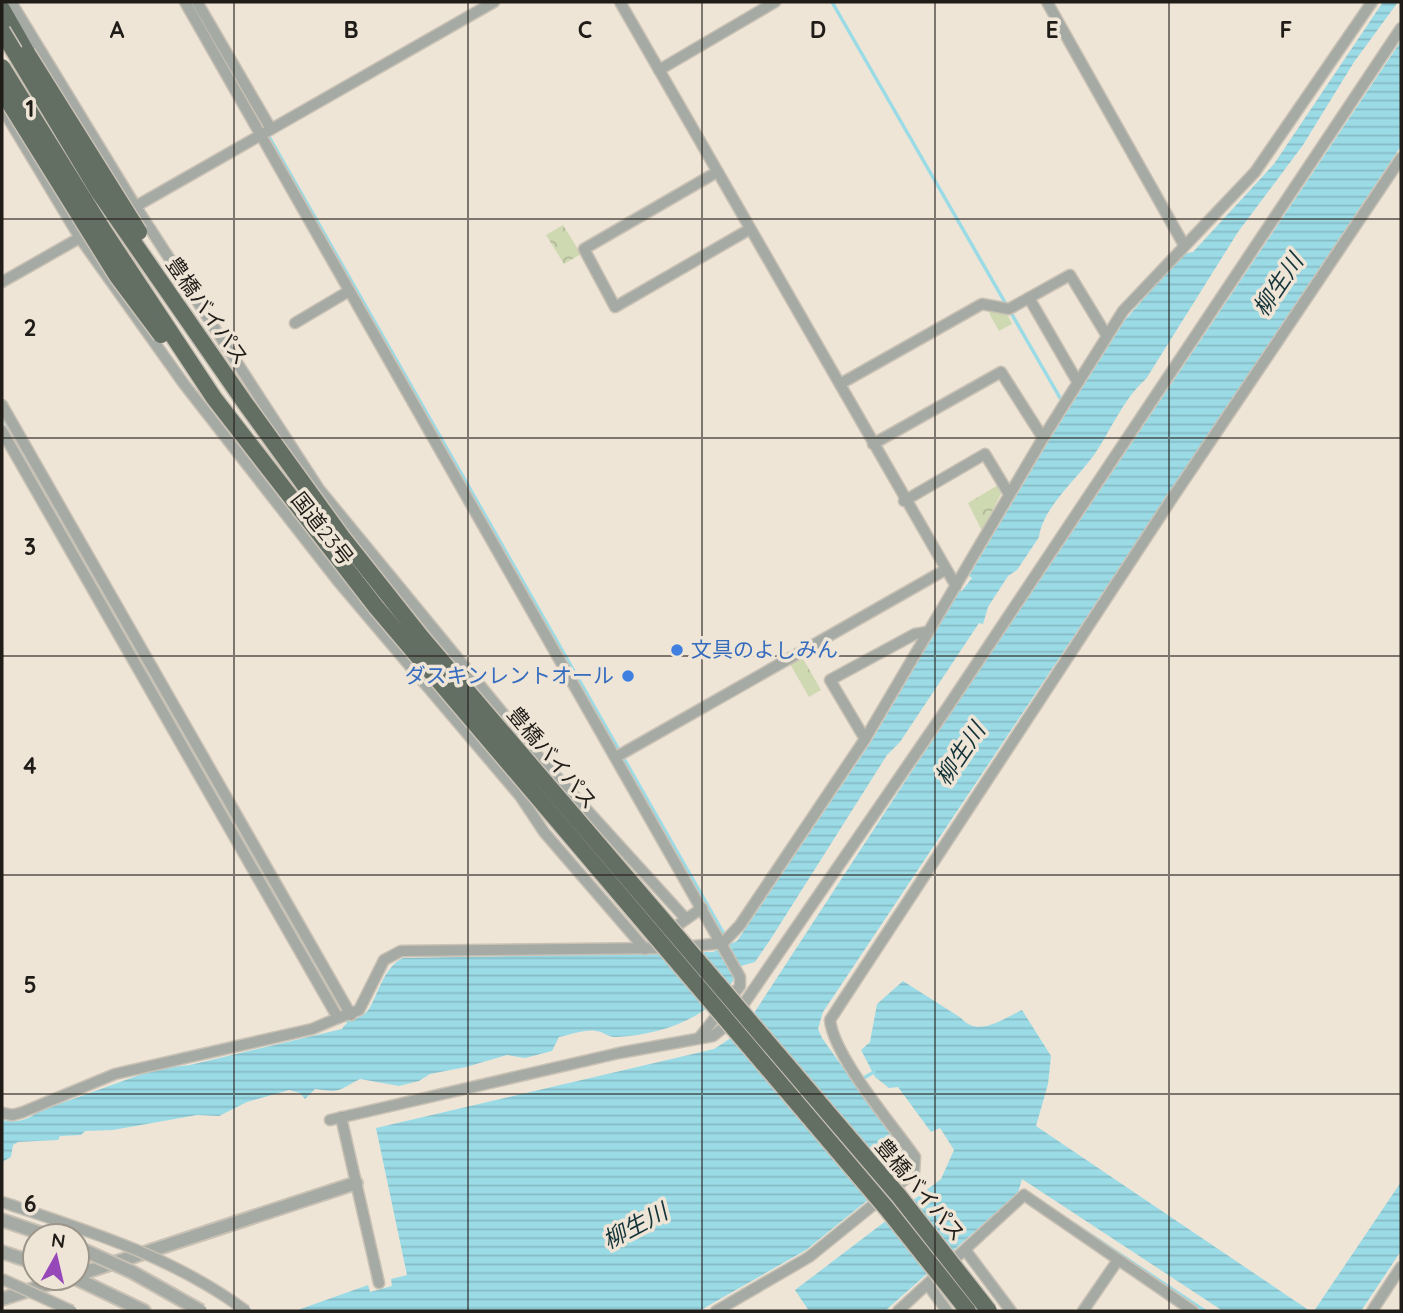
<svg xmlns="http://www.w3.org/2000/svg" width="1403" height="1313" font-family="Quicksand,'Noto Sans JP',sans-serif">
	<style>
		.park { fill: url(#park-crowns) }
		.water { fill: url(#water-rules) }
		.lines { fill: none; stroke-linecap: round; stroke-linejoin: round }
		.stream { stroke: #9bdbe6; stroke-width: 3.5 }
		.minor-casing { stroke: #c9c1b4; stroke-width: 13 }
		.tertiary-casing { stroke: #c9c1b4; stroke-width: 16 }
		.trunk-casing { stroke: #c9c1b4; stroke-width: 19 }
		.minor { stroke: #a5aaa5; stroke-width: 10 }
		.tertiary { stroke: #a5aaa5; stroke-width: 12 }
		.trunk { stroke: #646f64; stroke-width: 16 }
		.minor-bridge-casing { stroke: #c9c1b4; stroke-width: 13; stroke-linecap: butt }
		.tertiary-bridge-casing { stroke: #c9c1b4; stroke-width: 16; stroke-linecap: butt }
		.trunk-bridge-casing { stroke: #c9c1b4; stroke-width: 19; stroke-linecap: butt }
		.minor-bridge { stroke: #a5aaa5; stroke-width: 10 }
		.tertiary-bridge { stroke: #a5aaa5; stroke-width: 12 }
		.trunk-bridge { stroke: #646f64; stroke-width: 16 }
		.grid { fill: none; stroke: #201c17; stroke-width: 2; stroke-opacity: 0.55 }
		.shop-dot { fill: #3f7fe0; stroke: #eee5d7; stroke-width: 2.5 }
		.labels { text-anchor: middle; stroke-width: 7; stroke-linejoin: round; paint-order: stroke }
		.street-label { font-size: 21px; fill: #201c17; stroke: #eee5d7 }
		.shop-label { font-size: 21px; fill: #366cbe; stroke: #eee5d7; text-anchor: start }
		.water-label { font-size: 23px; font-style: italic; fill: #143439; stroke: #eee5d7 }
		.grid-label { font-size: 23px; text-anchor: middle; font-weight: bold; fill: #201c17; stroke: #eee5d7; stroke-width: 7; stroke-linejoin: round; paint-order: stroke }
	</style>
	<defs>
		<pattern id="park-crowns" width="20" height="18" patternUnits="userSpaceOnUse" patternTransform="scale(1.75)"><rect width="20" height="18" fill="#ced8b1"/><path d="M2 6a3 3 0 1 1 6 0M12 15a3 3 0 1 1 6 0" fill="none" stroke="#b1b998"/></pattern>
		<pattern id="water-rules" width="6" height="5" patternUnits="userSpaceOnUse" patternTransform="scale(1.75)"><rect width="6" height="5" fill="#9bdbe6"/><path d="M0 2.5h6" fill="none" stroke="#85bbc5"/></pattern>
	</defs>
	<rect width="100%" height="100%" fill="#eee5d7"/>
	<g class="park">
		<path d="M563,225L581,254L564,264L546,235Z"/>
		<path d="M993,311L1007,314L1012,324L999,331L989,313Z"/>
		<path d="M998,485L1002,492L982,531L968,503Z"/>
		<path d="M802,657L821,690L809,697L790,664Z"/>
	</g>
	<g class="water">
		<path d="M1383,2H1398L1354,62L1303,145L1238,232L1146,379C1123,399 1111,430 1094,455C1077,479 1043,507 1039,537L1017,570L1008,576L988,607L983,624L979,623L900,742L887,755L772,937L755,962L741,966C719,1015 668,1034 617,1037C609,1038 604,1032 596,1031C586,1029 570,1035 559,1037L552,1051L525,1058L507,1055L466,1067L430,1074L419,1081L399,1086L360,1079C338,1090 343,1093 315,1089L305,1099L300,1093L289,1090L247,1102L219,1116L197,1115L113,1130L85,1131L81,1135L60,1136L58,1140L18,1142L13,1145L11,1157L2,1162V1120C13,1123 28,1121 37,1112L156,1069L190,1065L342,1029C348,1018 362,1020 369,1009C379,992 384,967 403,958L713,952L737,941L871,742L961,588V592L972,578L969,576L1048,442L1125,320L1183,254L1193,252L1274,164Z"/>
		<path d="M1401,41V146L823,1012L818,1029L822,1038L905,1155L906,1169L806,1250L699,1311H295L368,1285L370,1292L392,1286L391,1279L407,1275L376,1128L714,1049L743,1030L906,780Z"/>
		<path d="M903,981L961,1018C978,1038 1002,1019 1022,1010L1051,1056L1048,1084L1036,1126L1310,1311H1223L1022,1179L1018,1193L885,1311H809L795,1290L941,1179L954,1150L940,1128L931,1132L898,1087L889,1088L875,1077L861,1050L870,1042L877,1004Z"/>
		<path d="M1401,1182V1251L1361,1311H1314Z"/>
	</g>
	<g class="lines">
		<g class="stream">
			<path d="M832,2L1063,403"/>
			<path d="M236,79L732,948"/>
			<path d="M2,416L350,1025"/>
			<path d="M850,1086L874,1072"/>
			<path d="M1076,1225L1205,1311"/>
		</g>
		<defs>
			<g id="minor">
				<path d="M11,2L136,207L319,489L538,756L686,919"/>
				<path d="M185,2L740,977V986L700,1037"/>
				<path d="M197,2L271,129"/>
				<path d="M620,2L956,586"/>
				<path d="M1047,2L1184,245"/>
				<path d="M659,70L775,2"/>
				<path d="M2,108L80,238L184,384L337,580L520,796L544,832L645,949"/>
				<path d="M717,172L584,249L615,307L750,229"/>
				<path d="M96,229L494,2"/>
				<path d="M2,282L83,236"/>
				<path d="M1029,298L1077,381"/>
				<path d="M295,323L349,291"/>
				<path d="M840,384L982,304L1009,309L1070,275L1107,336"/>
				<path d="M2,405L351,1015"/>
				<path d="M2,431L338,1018L359,1010L384,960L401,951L665,948"/>
				<path d="M873,444L1001,372L1043,438"/>
				<path d="M904,501L985,454L1009,494"/>
				<path d="M865,739L830,680L915,634L927,632"/>
				<path d="M616,757L945,570"/>
				<path d="M654,942L702,908"/>
				<path d="M684,947L723,943L740,925L865,739L1043,438L1123,311L1255,172L1372,2"/>
				<path d="M2,1113L13,1115L23,1112L115,1074L312,1029L338,1018"/>
				<path d="M341,1117L379,1283"/>
				<path d="M330,1120L619,1053L713,1036L732,1021L945,711L1401,28"/>
				<path d="M966,1251L1011,1311"/>
				<path d="M928,1285L947,1311"/>
				<path d="M716,1311L809,1257L914,1172L915,1157C892,1124 834,1057 830,1020L1171,500L1401,158"/>
				<path d="M898,1311L1024,1195L1193,1311"/>
				<path d="M1083,1311L1118,1260"/>
				<path d="M1372,1311L1401,1267"/>
			</g>
			<g id="tertiary">
				<path d="M2,1220L49,1236"/>
				<path d="M2,1252L35,1263"/>
				<path d="M77,1275L356,1183"/>
				<path d="M75,1278L144,1311"/>
				<path d="M2,1299L67,1278"/>
			</g>
			<path id="trunk" d="M2,9L27,53"/>
		</defs>
		<use href="#minor" class="minor-casing"/>
		<use href="#tertiary" class="tertiary-casing"/>
		<use href="#trunk" class="trunk-casing"/>
		<use href="#minor" class="minor"/>
		<use href="#tertiary" class="tertiary"/>
		<use href="#trunk" class="trunk"/>
		<defs>
			<g id="minor-bridge">
				<path d="M2,1202C86,1230 174,1257 246,1311"/>
				<path d="M2,1279L72,1311"/>
			</g>
			<path id="tertiary-bridge" d="M77,1247L132,1272L201,1311"/>
			<g id="trunk-bridge">
				<path d="M2,31L98,191L245,403L342,537L422,638L899,1196L989,1311"/>
				<path d="M27,53L139,232"/>
				<path d="M2,67L105,233L214,398L376,607L887,1209L968,1311"/>
				<path d="M2,91L117,276L161,335"/>
			</g>
		</defs>
		<use href="#minor-bridge" class="minor-bridge-casing"/>
		<use href="#tertiary-bridge" class="tertiary-bridge-casing"/>
		<use href="#trunk-bridge" class="trunk-bridge-casing"/>
		<use href="#minor-bridge" class="minor-bridge"/>
		<use href="#tertiary-bridge" class="tertiary-bridge"/>
		<use href="#trunk-bridge" class="trunk-bridge"/>
	</g>
	<path class="grid" d="M234,2V1311M468,2V1311M702,2V1311M935,2V1311M1169,2V1311M2,219H1401M2,438H1401M2,656H1401M2,875H1401M2,1094H1401"/>
	<g class="shop-dot">
		<circle cx="677" cy="650" r="7"/>
		<circle cx="628" cy="676" r="7"/>
	</g>
	<g class="labels">
		<g class="street-label">
			<text transform="translate(207 311) rotate(55)" y="7">豊橋バイパス</text>
			<text transform="translate(322 529) rotate(52)" y="7">国道23号</text>
			<text transform="translate(552 758) rotate(50)" y="7">豊橋バイパス</text>
			<text transform="translate(920 1190) rotate(50)" y="7">豊橋バイパス</text>
		</g>
		<g class="shop-label">
			<text x="691" y="657">文具のよしみん</text>
			<text x="614" y="683" text-anchor="end">ダスキンレントオール</text>
		</g>
		<g class="water-label">
			<text transform="translate(1278 285) rotate(-56)" y="8">柳生川</text>
			<text transform="translate(960 754) rotate(-56)" y="8">柳生川</text>
			<text transform="translate(635 1226) rotate(-28)" y="8">柳生川</text>
		</g>
	</g>
	<g class="grid-label">
		<text x="117" y="38">A</text>
		<text x="351" y="38">B</text>
		<text x="585" y="38">C</text>
		<text x="818" y="38">D</text>
		<text x="1052" y="38">E</text>
		<text x="1286" y="38">F</text>
		<text x="30" y="117">1</text>
		<text x="30" y="336">2</text>
		<text x="30" y="555">3</text>
		<text x="30" y="774">4</text>
		<text x="30" y="993">5</text>
		<text x="30" y="1212">6</text>
	</g>
	<rect width="1403" height="1313" fill="none" stroke="#201c17" stroke-width="7"/>
	<g transform="translate(56 1257) rotate(8)"><circle r="33" fill="#eee5d7" stroke="#9c958a" stroke-width="2"/>
	<path d="M0-5L12 26L0 18L-12 26Z" fill="#9748b8"/>
	<text y="-10" font-size="19" font-weight="bold" text-anchor="middle" fill="#201c17">N</text>
	</g>
</svg>
